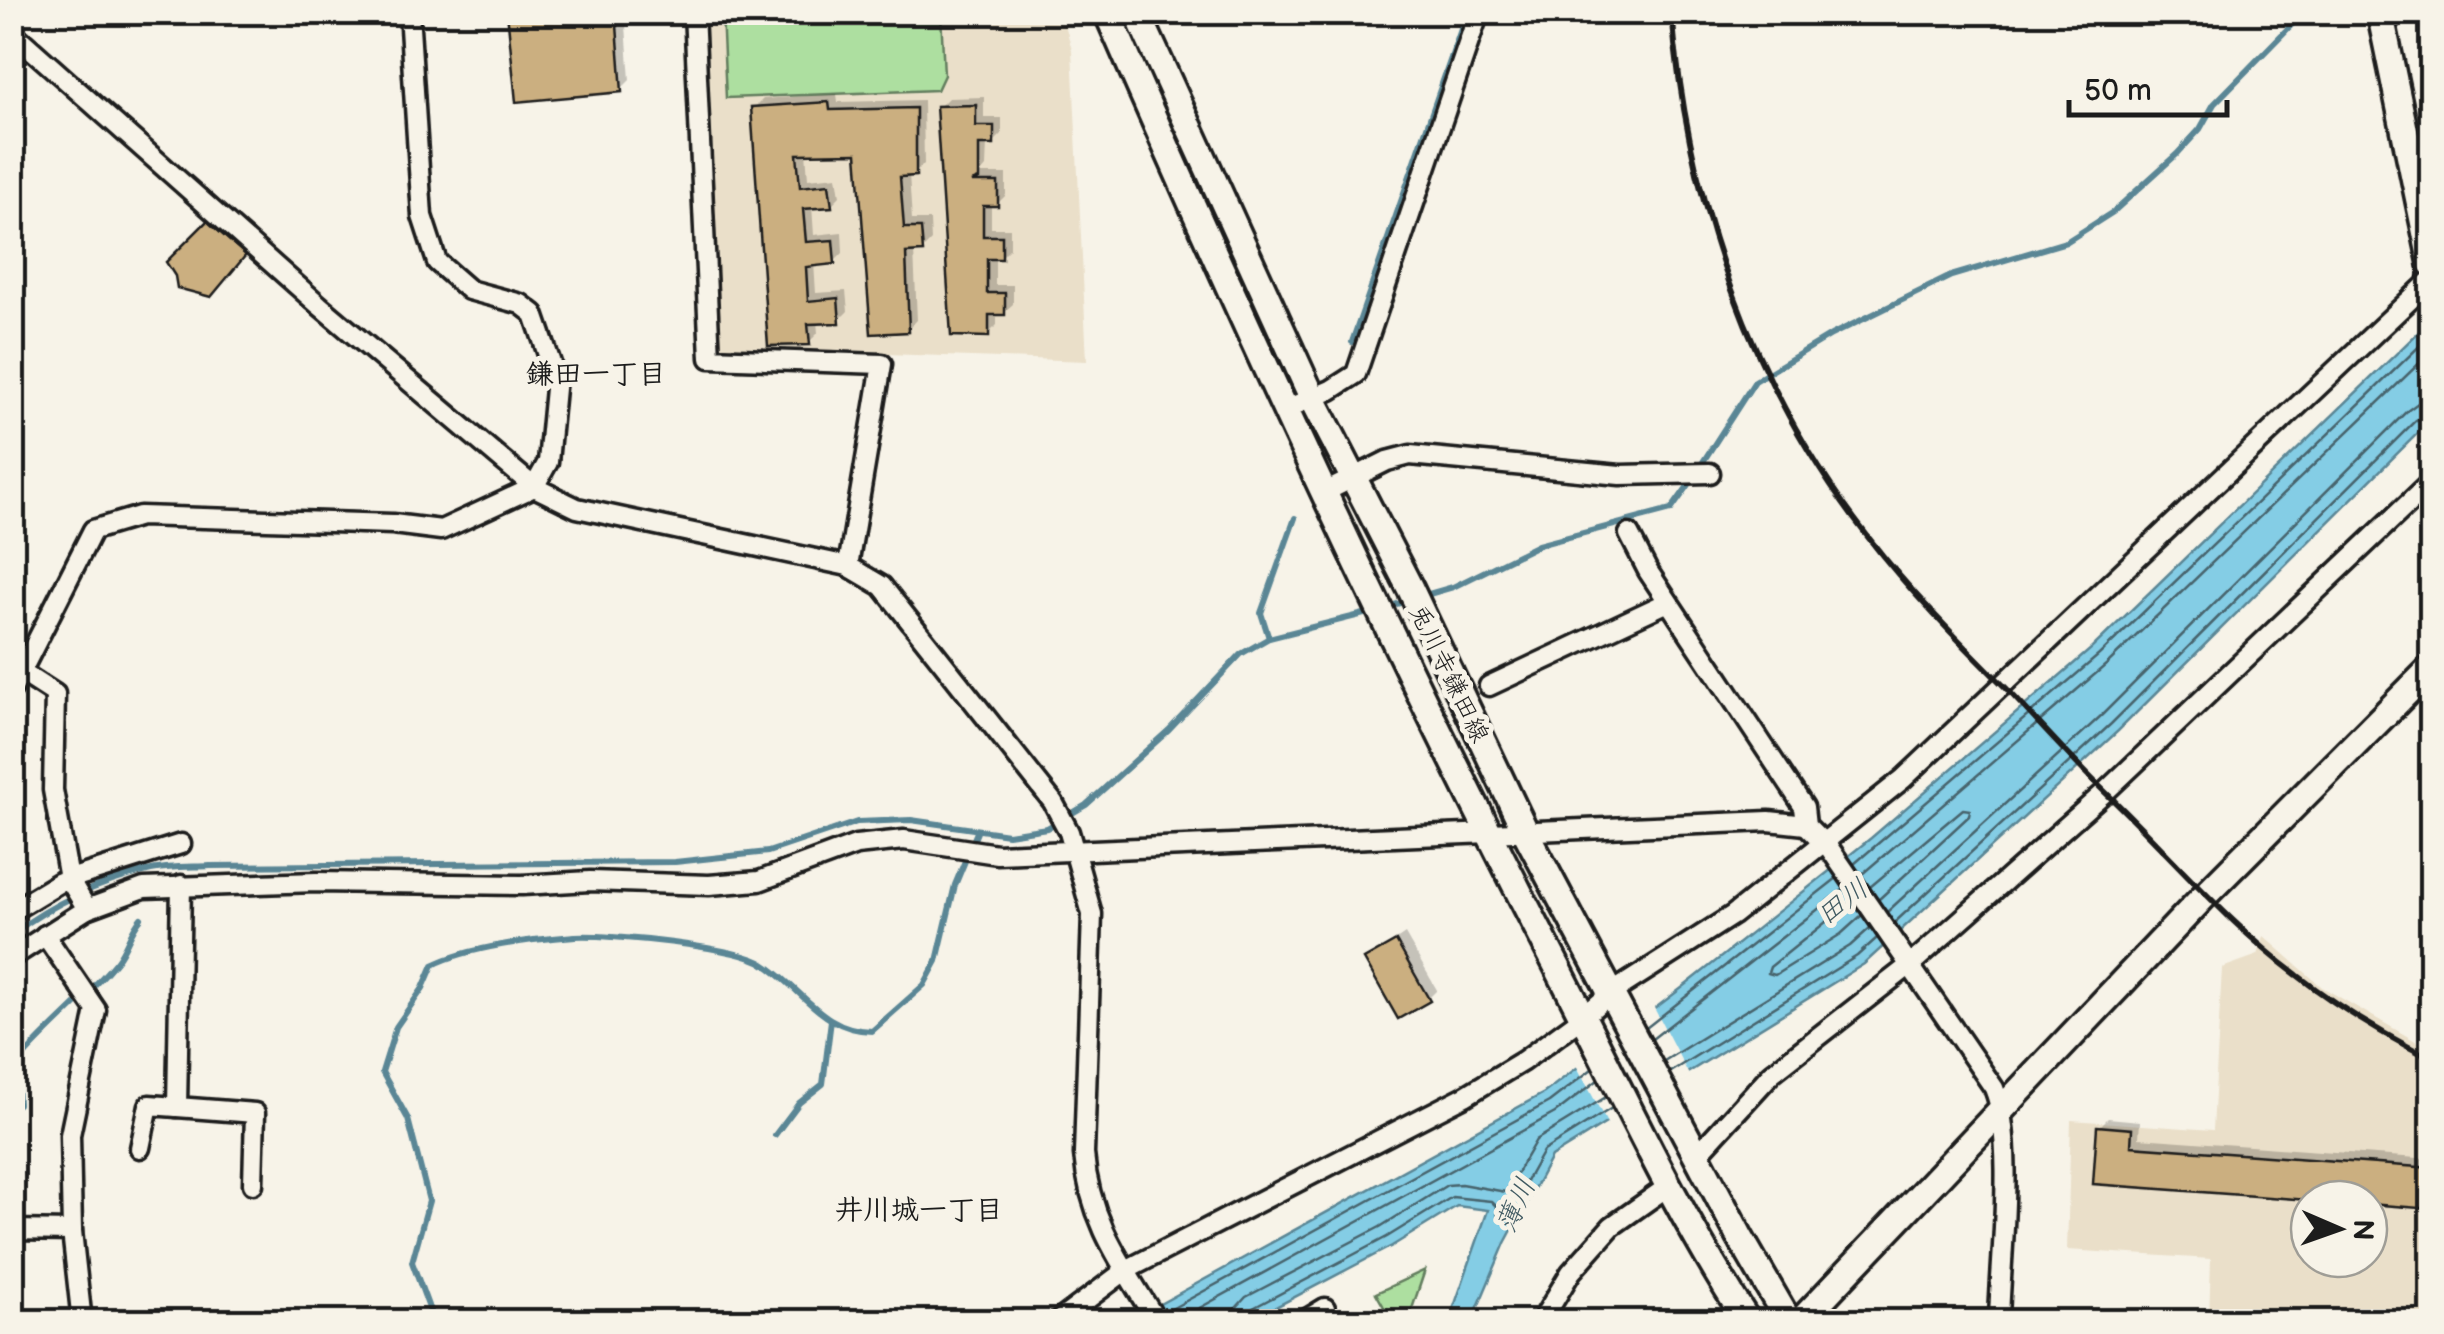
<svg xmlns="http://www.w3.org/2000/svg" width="2444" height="1334" font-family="'Balsamiq Sans','Klee One',sans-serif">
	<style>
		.built { fill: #eadfc9; fill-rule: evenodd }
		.green { fill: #addfa0; stroke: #647e5e; stroke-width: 2.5 }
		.water { fill: #84cde5; stroke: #5a8695; stroke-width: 2.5 }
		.pier { fill: #f7f3e8 }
		.shadow { fill: #0003 }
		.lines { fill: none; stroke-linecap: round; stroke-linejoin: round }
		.shore { stroke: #46636c; stroke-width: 2.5 }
		.stream { stroke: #5a8695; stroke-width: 6 }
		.building { fill: #cbaf80; stroke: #1c1c1c; stroke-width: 2.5 }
		.street-casing { stroke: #1c1c1c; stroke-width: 25 }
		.secondary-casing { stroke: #1c1c1c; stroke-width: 32 }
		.street { stroke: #f7f3e8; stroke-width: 18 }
		.secondary { stroke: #f7f3e8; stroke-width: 25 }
		.rail { stroke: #1c1c1c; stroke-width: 6 }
		.labels { text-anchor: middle; stroke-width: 10; stroke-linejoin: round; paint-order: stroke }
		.street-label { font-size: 25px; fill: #1c1c1c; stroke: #f7f3e8 }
		.neighbourhood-label { font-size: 28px; font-weight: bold; fill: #1c1c1c; stroke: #f7f3e8 }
		.water-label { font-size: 28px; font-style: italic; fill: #405a62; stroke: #f7f3e8 }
	</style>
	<rect width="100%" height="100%" fill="#f7f3e8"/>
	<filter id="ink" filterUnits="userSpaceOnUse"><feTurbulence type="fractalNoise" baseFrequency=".01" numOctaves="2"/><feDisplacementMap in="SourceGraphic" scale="20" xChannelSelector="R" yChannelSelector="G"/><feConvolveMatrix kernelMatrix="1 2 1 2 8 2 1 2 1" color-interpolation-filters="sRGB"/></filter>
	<g filter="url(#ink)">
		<g class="built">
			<path d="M699,13H1062L1072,50L1087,361L719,348Z"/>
			<path d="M2264,936L2322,987L2431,1050V1321H2209L2211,1259L2067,1250L2071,1120L2213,1130L2222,968L2258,955ZM2309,1199H2369V1259H2309Z"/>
		</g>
		<g class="green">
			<path d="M722,13H941L944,75L937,90L726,98Z"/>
			<path d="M1425,1270L1408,1321H1392L1376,1293Z"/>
		</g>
		<path class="water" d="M2431,320V420L2118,731L1864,964L1551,1157L1505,1243L1472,1321H1449L1488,1210L1457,1206L1392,1246L1249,1321L1127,1322L1544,1093L1687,984L1871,838L2092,648Z"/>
		<path class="pier" d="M1652,1004L1690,1077L1609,1127L1575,1063Z"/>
		<g class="shadow">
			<path d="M510,12H625L630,80L621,89Z"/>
			<path d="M837,94L838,102L923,100L924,164L915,173L909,174L912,220H930L931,241L922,250H914L917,320L908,329L859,150L806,151L808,179L837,176L840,196L831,205L812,206L814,235L842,232L843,253L834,262L814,263L816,293L846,291L848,311L839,320L817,321L818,333L809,342L754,108L763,99Z"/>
			<path d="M984,97V118H1002V134L993,143H987L986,167L980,174H1006V195L997,204L991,203V228H1010V248L1001,257H995V285H1013V304L1004,312H997V325L988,334L939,107L948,98Z"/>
			<path d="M214,218L250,249L216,288L177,275L169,262Z"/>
			<path d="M1405,934L1437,990L1428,999L1367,960Z"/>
			<path d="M2108,1118L2140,1121L2139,1138L2432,1159V1206L2369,1202V1199L2095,1182L2099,1127Z"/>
		</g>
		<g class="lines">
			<g class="shore">
				<path d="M1854,864L2099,655L2432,334"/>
				<path d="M1861,875L2107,664L2432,351"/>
				<path d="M1870,887L1963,809L1970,810L1969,816L1878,900"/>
				<path d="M1852,901L1770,967L1768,973L1775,975L1841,934L1862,915"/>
				<path d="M1887,912L2102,715L2407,411L2418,403L2432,401"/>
				<path d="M1894,923L2111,724L2416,420L2432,413"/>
				<path d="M1646,1028L1837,878"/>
				<path d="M1652,1039L1844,889"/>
				<path d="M1664,1061L1850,946L1870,928"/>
				<path d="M1670,1072L1857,956L1877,938"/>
				<path d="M1164,1313L1549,1102L1592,1069"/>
				<path d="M1174,1322L1555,1113L1598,1080"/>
				<path d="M1234,1322L1236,1308L1246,1297L1380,1227L1447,1185L1461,1184L1506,1192L1536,1140L1606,1097"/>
				<path d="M1247,1322L1253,1308L1387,1237L1452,1197L1491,1201L1497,1207L1498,1219L1504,1221L1543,1151L1612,1108"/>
			</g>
			<g class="stream">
				<path d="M1352,342L1467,12"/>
				<path d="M1699,468L1755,381L1831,335L1951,276L2066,242L2113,212L2177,154L2200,129L2214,104L2304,12"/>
				<path d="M1422,596L1453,587L1538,545L1671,510L1693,479"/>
				<path d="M1384,608L1410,600"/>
				<path d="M1269,638L1261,613L1295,518"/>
				<path d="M12,934C52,904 100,882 147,871C167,866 190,867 210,866L675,862L768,852L857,822L911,820L1008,834L1047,828L1086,805L1169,730L1241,654L1269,638L1372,612"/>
				<path d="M12,1108L18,1104L16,1065C47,1028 87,998 117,960C127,947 130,931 141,918"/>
				<path d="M775,1135L799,1103L823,1084L831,1020"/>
				<path d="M434,1322L412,1262L429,1201L408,1119L382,1072L396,1027L423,988L433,965C469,947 534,939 575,936C609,934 739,947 764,964C802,988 822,1031 872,1031L924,985L937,961L955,885L977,832"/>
			</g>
		</g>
		<g class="building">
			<path d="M507,12H616L622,92L516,102Z"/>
			<path d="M829,102L830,110L916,108V176L900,177L904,228H921L923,252L906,253L909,332L871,334L857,153L797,154L800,187L829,184L832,207L803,209L806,242L833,240L835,264L806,267L808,301L838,298L840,323L808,324L810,345L768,346L751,107Z"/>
			<path d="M976,105V126H994V145H979V179L972,182H998V206H983V236H1002V259H987V293H1005V315H989V337L951,336L936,106Z"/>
			<path d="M207,221L246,255L211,297L177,288L175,276L166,262Z"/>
			<path d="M1396,941L1430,1001L1398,1019L1364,959Z"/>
			<path d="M2097,1126L2132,1129L2131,1146L2432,1168V1209L2369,1204V1199L2309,1200L2093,1184Z"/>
		</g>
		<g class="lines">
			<defs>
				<g id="street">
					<path d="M694,12L710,358L882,364L848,566"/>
					<path d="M12,32L319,305L534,487L577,508L848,566L882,586L1053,802L1069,832L1092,914L1084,1154C1089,1221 1123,1266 1157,1322"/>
					<path d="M1286,409L1331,390L1356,374L1479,12"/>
					<path d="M1325,492L1387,461L1410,455L1620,475L1710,473"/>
					<path d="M1629,534L1648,571L1804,807L1806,825L1830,849L1994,1088C2016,1142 2000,1260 1999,1322"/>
					<path d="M21,672L55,694L53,790L69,879L87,909"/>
					<path d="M1489,686L1668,602"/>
					<path d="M12,690L93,530L140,516L393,524L441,530L534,487L548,462L556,378L534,314L521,304L469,290L437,262L422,216L409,12"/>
					<path d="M181,885L177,1107L255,1113L253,1184"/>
					<path d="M12,911L60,882L181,844"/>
					<path d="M45,935L96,1010L70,1135L72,1231L82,1322"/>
					<path d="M12,957L87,909L144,888L316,882L522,885L590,881L709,885L759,881L856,845L904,840L997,854L1769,821L1806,825"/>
					<path d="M140,1148L149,1105L177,1107"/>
					<path d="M1697,1155L1772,1073L1910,965L2105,792L2432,481"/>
					<path d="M12,1230L72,1231"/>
					<path d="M1057,1322L1126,1270L1465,1096L1523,1061L1583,1017L1611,993L1733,915L1903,779L2432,279"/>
					<path d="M1302,1322L1325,1308"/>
					<path d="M1541,1322L1571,1272L1612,1226L1670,1185"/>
				</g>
				<g id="secondary">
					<path d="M1107,12C1245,329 1390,642 1548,949C1613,1073 1671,1204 1748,1322"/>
					<path d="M1137,12L1313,399L1410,588L1526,833L1741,1239L1789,1322"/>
					<path d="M2380,12L2432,264"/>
					<path d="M1800,1322L2206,894L2432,667"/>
				</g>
			</defs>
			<use href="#street" class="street-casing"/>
			<use href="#secondary" class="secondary-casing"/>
			<use href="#street" class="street"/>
			<use href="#secondary" class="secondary"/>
			<path class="rail" d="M1672,12C1687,201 1751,387 1868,537C1909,591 1958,640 2006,688C2039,723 2071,759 2105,792C2169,853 2226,922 2297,975C2339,1008 2384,1035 2432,1059"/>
		</g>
	</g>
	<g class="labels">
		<g class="street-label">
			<text transform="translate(1450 673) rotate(64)" y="9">兎川寺鎌田線</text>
		</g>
		<g class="neighbourhood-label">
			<text x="596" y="383">鎌田一丁目</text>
			<text x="919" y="1219">井川城一丁目</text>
		</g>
		<g class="water-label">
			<text transform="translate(1842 901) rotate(-38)" y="10">田川</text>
			<text transform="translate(1515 1205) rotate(-66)" y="10">薄川</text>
		</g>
	</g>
	<rect width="2444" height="1334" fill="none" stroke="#f7f3e8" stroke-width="50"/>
	<rect x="25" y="25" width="2394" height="1284" fill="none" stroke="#1c1c1c" stroke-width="4" filter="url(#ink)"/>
	<g transform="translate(2339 1229) rotate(92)"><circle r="48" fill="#f7f3e8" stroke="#9f9d96" stroke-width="2.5"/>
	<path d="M0-8L18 38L0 25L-18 38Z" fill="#1c1c1c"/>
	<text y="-15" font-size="28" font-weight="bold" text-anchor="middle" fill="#1c1c1c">N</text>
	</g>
	<path d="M2069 100v15h158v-15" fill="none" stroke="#1c1c1c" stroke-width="5"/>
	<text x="2084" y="100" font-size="30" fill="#1c1c1c" stroke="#f7f3e8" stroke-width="8" paint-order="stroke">50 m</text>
</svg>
